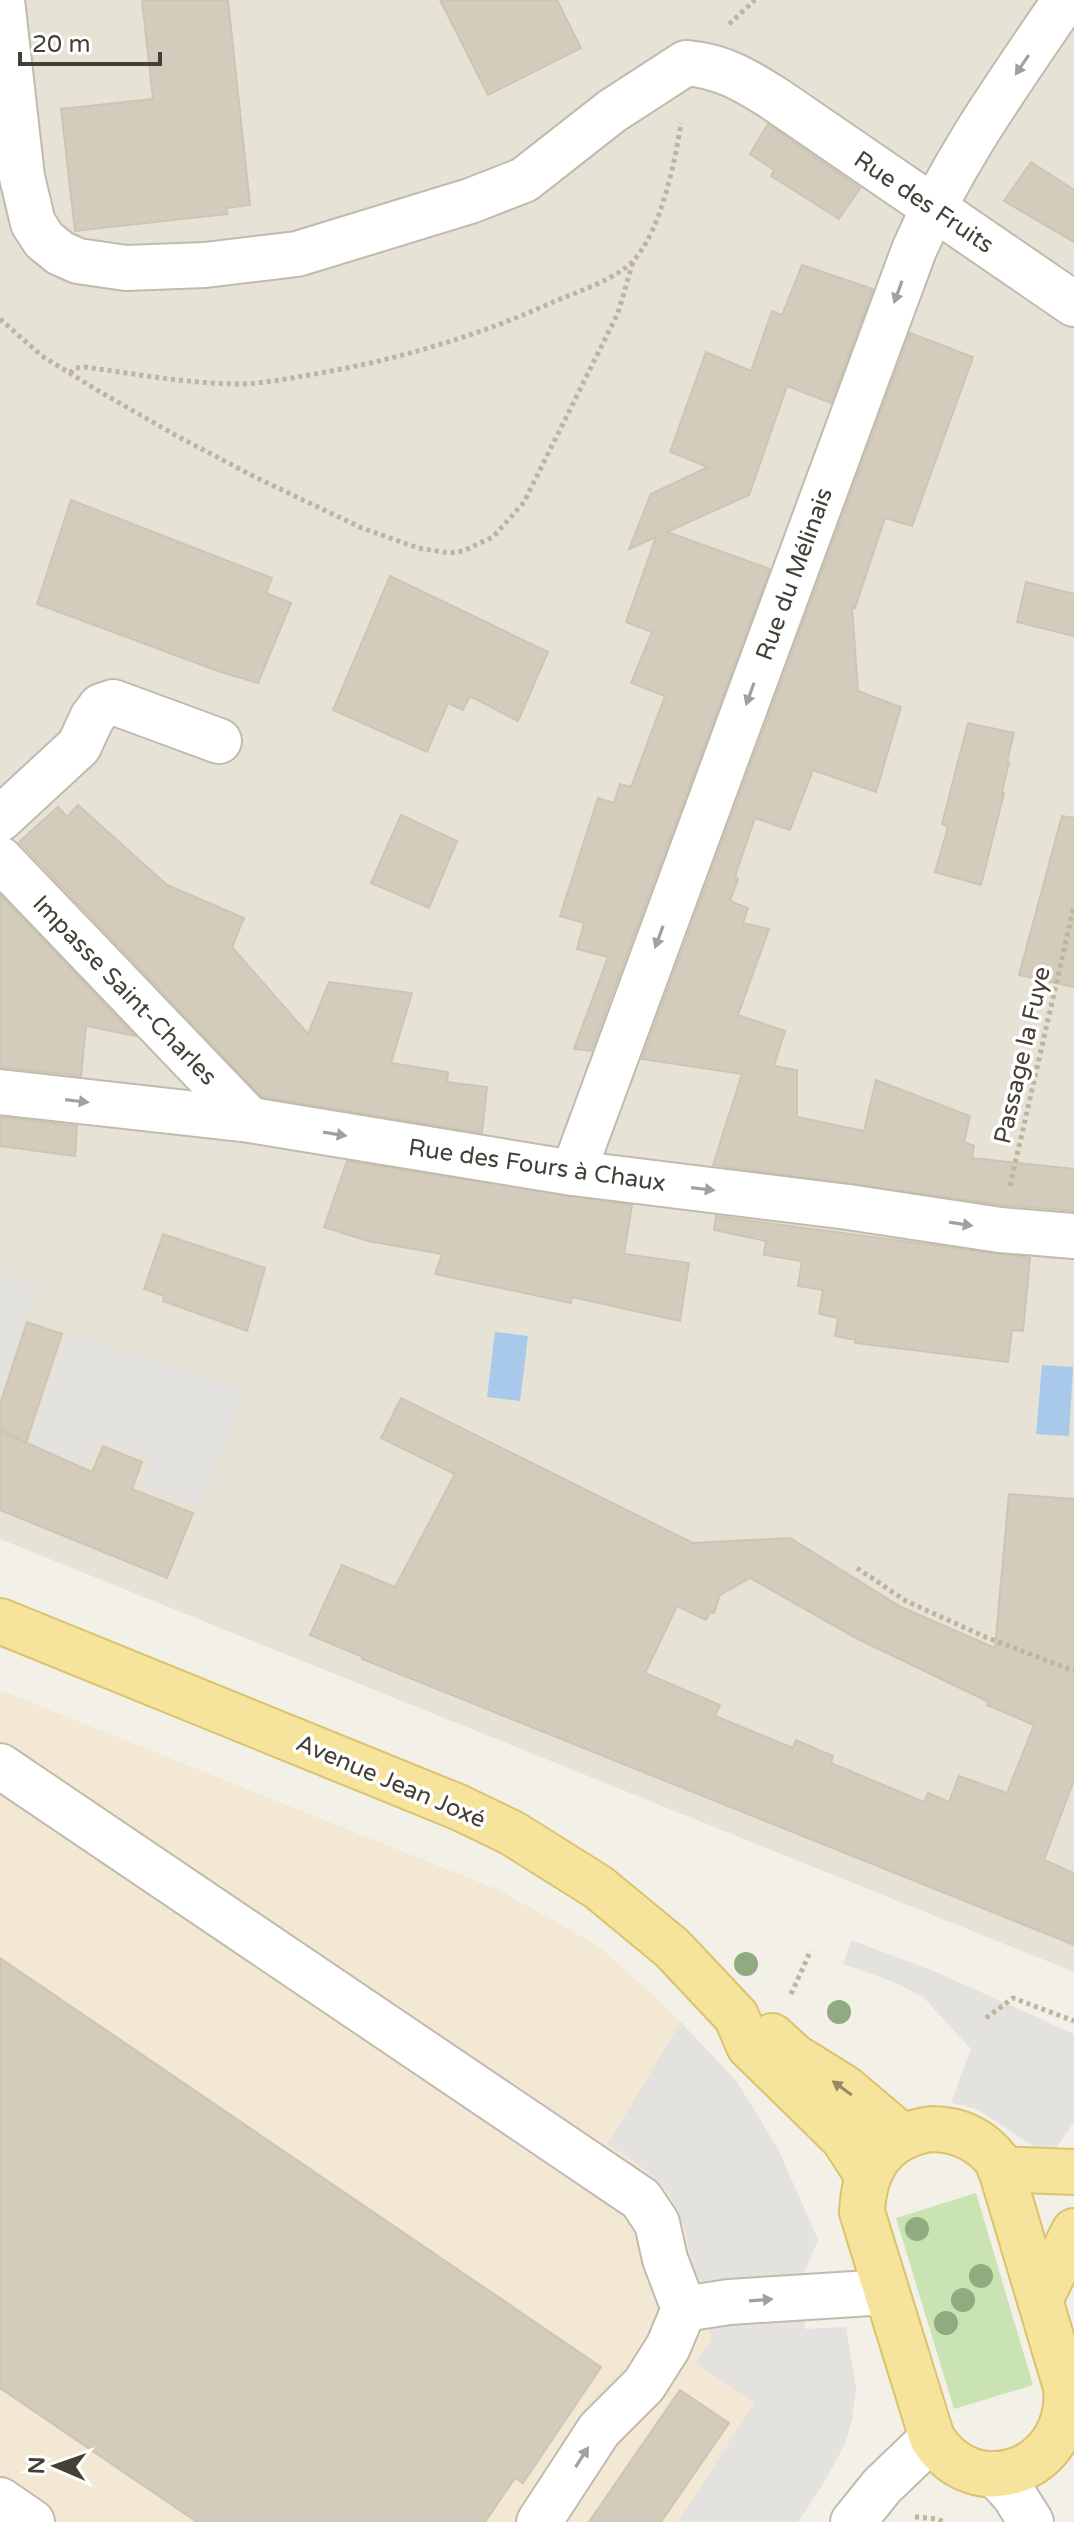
<svg xmlns="http://www.w3.org/2000/svg" width="1074" height="2522" font-family="'Varela Round',sans-serif">
	<style>
		.residential { fill: #e6e2d6 }
		.commercial { fill: #f2e8d4 }
		.green { fill: #c9e3b3 }
		.parking { fill: #e4e2df }
		.water { fill: #a8c9ea }
		.building { fill: #d3ccbd; stroke: #cdc5b1; stroke-width: 2; fill-rule: evenodd }
		.lines { fill: none; stroke-linecap: round; stroke-linejoin: round }
		.minor-casing { stroke: #c0bbad; stroke-width: 48 }
		.major-casing { stroke: #dac36d; stroke-width: 48 }
		.path { stroke: #bdb59d; stroke-width: 5; stroke-dasharray: 4 4; stroke-linecap: butt }
		.minor { stroke: #fff; stroke-width: 44 }
		.major { stroke: #f6e49c; stroke-width: 44 }
		.tree { fill: #91ab81 }
		.oneway { fill: #a2a09b }
		.oneway2 { fill: #958a64 }
		.labels { text-anchor: middle; stroke-width: 7; stroke-linejoin: round; paint-order: stroke }
		.street-label { font-size: 24px; fill: #454037; stroke: #fff }
	</style>
	<rect width="100%" height="100%" fill="#f2f0e7"/>
	<path class="residential" d="M0,0H1074V1972L0,1539Z"/>
	<path class="commercial" d="M0,1690L501,1891L598,1946L663,2004L737,2082L779,2151L818,2240L802,2277L805,2329L846,2327L856,2388L852,2419L845,2444L823,2484L798,2522H0Z"/>
	<path class="green" d="M976,2193L1033,2385L954,2409L896,2218Z"/>
	<g class="parking">
		<path d="M0,1274L39,1287L0,1395Z"/>
		<path d="M69,1334L245,1389L200,1508L142,1486L152,1460L96,1439L87,1466L28,1444Z"/>
		<path d="M851,1940L936,1972L1074,2034V2122L1050,2157L977,2109L951,2103L971,2049L923,1997L894,1982L843,1964Z"/>
		<path d="M681,2022L737,2082L779,2151L818,2240L802,2277L805,2329L846,2327L856,2388L852,2419L845,2444L823,2484L798,2522H678L755,2402L695,2364L711,2340L703,2283L693,2269L686,2233L668,2191L640,2165L608,2144Z"/>
	</g>
	<g class="water">
		<path d="M495,1332L528,1336L520,1401L487,1397Z"/>
		<path d="M1042,1365L1073,1367L1069,1436L1036,1434Z"/>
	</g>
	<g class="building">
		<path d="M142,0H228L250,205L226,208L228,214L75,231L61,109L153,99Z"/>
		<path d="M440,0H557L581,48L488,95Z"/>
		<path d="M768,124L860,188L839,219L771,176L774,170L750,154Z"/>
		<path d="M1031,162L1074,190V242L1004,201Z"/>
		<path d="M802,265L873,289L831,403L787,386L749,495L667,532L770,569L591,1051L574,1049L608,957L577,949L584,923L560,916L598,798L614,803L620,784L631,787L665,696L631,683L652,632L626,622L656,537L629,549L651,494L708,467L670,452L706,352L751,371L772,311L782,315Z"/>
		<path d="M910,333L973,357L912,526L885,518L855,608L852,607L858,691L901,707L876,792L813,770L790,830L755,818L735,876L738,879L730,901L748,908L743,923L769,929L738,1015L785,1031L774,1066L797,1070V1117L864,1131L876,1080L970,1116L964,1142L974,1146L972,1158L1074,1169V1211L1003,1205L713,1165L742,1074L642,1059Z"/>
		<path d="M71,500L272,578L266,593L291,603L258,683L218,671L37,604Z"/>
		<path d="M390,576L548,652L518,721L470,696L463,710L448,703L427,752L333,710Z"/>
		<path d="M1026,582L1074,594V636L1017,622Z"/>
		<path d="M968,723L1014,733L1007,762H1009L1002,793H1004L981,885L935,872L948,827L942,824Z"/>
		<path d="M78,805L167,885L244,918L232,947L308,1034L329,982L412,993L391,1063L448,1072L447,1082L487,1087L482,1133L262,1097L19,842L58,807L67,817Z"/>
		<path d="M401,815L457,841L429,908L371,883Z"/>
		<path d="M1062,816L1074,818V987L1019,975Z"/>
		<path d="M0,895L135,1036L86,1026L81,1076L0,1067Z"/>
		<path d="M0,1117L77,1126L75,1156L0,1146Z"/>
		<path d="M347,1161L632,1205L624,1254L689,1263L680,1321L572,1297L571,1303L435,1274L442,1254L368,1241L324,1227Z"/>
		<path d="M716,1216L1030,1258L1023,1331L1012,1330L1008,1362L855,1343L856,1340L835,1336L838,1318L819,1314L823,1290L798,1286L802,1261L764,1255L766,1241L714,1230Z"/>
		<path d="M163,1234L265,1268L247,1331L163,1301L164,1296L144,1289Z"/>
		<path d="M27,1322L62,1334L26,1443L0,1428V1404Z"/>
		<path d="M401,1398L693,1543L790,1538L901,1607L995,1648L1009,1494L1074,1499V1780L1044,1860L1074,1873V1945L362,1659L363,1657L310,1635L342,1565L395,1587L455,1474L381,1438ZM750,1578L858,1639L989,1702L987,1705L1034,1725L1007,1793L959,1776L949,1802L928,1793L924,1802L831,1763L833,1756L796,1740L793,1748L715,1716L720,1705L645,1673L677,1606L706,1620L710,1612L714,1613L720,1595Z"/>
		<path d="M0,1431L92,1472L103,1446L142,1462L132,1489L193,1513L167,1578L0,1510Z"/>
		<path d="M0,1958L601,2367L523,2483L515,2478L485,2522H197L0,2388Z"/>
		<path d="M680,2390L729,2423L661,2522H589Z"/>
	</g>
	<g class="lines">
		<defs>
			<g id="minor">
				<path d="M2,0L22,177L33,223L44,240L60,253L78,261L126,268L205,265L297,254L470,201L524,180L612,111L686,63C722,66 745,80 775,99L1074,304"/>
				<path d="M0,819L79,746L92,718L101,706L113,702L219,741"/>
				<path d="M0,859L250,1120"/>
				<path d="M0,1092L250,1120L573,1173L848,1207L1000,1230L1074,1236"/>
				<path d="M573,1173L914,250C954,158 1009,83 1065,0"/>
				<path d="M0,1766L641,2199L657,2223L665,2259L684,2309L668,2347L644,2385L599,2430L539,2522"/>
				<path d="M684,2309L729,2302L886,2292"/>
				<path d="M995,2474L1014,2495L1031,2522"/>
				<path d="M0,2500L32,2522"/>
				<path d="M853,2522L882,2486L932,2438"/>
			</g>
			<g id="major">
				<path d="M0,1621L458,1807L512,1833L598,1887L672,1948L736,2016L749,2046L843,2138L867,2175"/>
				<path d="M772,2036L795,2057L845,2088L903,2137"/>
				<path d="M931,2129C959,2129 982,2140 999,2163L1066,2387C1074,2469 976,2508 932,2438L862,2212C864,2167 884,2136 931,2129Z"/>
				<path d="M1000,2169L1074,2172"/>
				<path d="M1040,2300L1074,2231"/>
			</g>
		</defs>
		<use href="#minor" class="minor-casing"/>
		<use href="#major" class="major-casing"/>
		<g class="path">
			<path d="M729,24L755,0"/>
			<path d="M0,319L42,356L97,390L175,435L257,478L362,528L418,548L450,553L463,551L493,537L524,502L618,313L633,262"/>
			<path d="M70,373L75,368L85,367C135,374 185,383 236,384C261,384 285,379 309,375C393,361 476,337 553,302C577,292 617,279 634,260C661,230 675,162 681,123"/>
			<path d="M1010,1186L1074,906"/>
			<path d="M857,1568L906,1601L983,1636L1074,1671"/>
			<path d="M791,1994L811,1950"/>
			<path d="M986,2018L1013,1998L1074,2021"/>
			<path d="M915,2517L937,2519L944,2522"/>
		</g>
		<use href="#minor" class="minor"/>
		<use href="#major" class="major"/>
	</g>
	<g class="tree">
		<circle cx="746" cy="1964" r="12"/>
		<circle cx="839" cy="2012" r="12"/>
		<circle cx="917" cy="2229" r="12"/>
		<circle cx="981" cy="2276" r="12"/>
		<circle cx="963" cy="2300" r="12"/>
		<circle cx="946" cy="2323" r="12"/>
	</g>
	<defs><path id="oneway-solid" d="M-6-.8H1V-3.2L6.5 0L1 3.2V.8H-6Z" transform="scale(2)"/></defs>
	<g class="oneway">
		<use href="#oneway-solid" transform="translate(1022 65) rotate(124)"/>
		<use href="#oneway-solid" transform="translate(898 292) rotate(110)"/>
		<use href="#oneway-solid" transform="translate(750 694) rotate(110)"/>
		<use href="#oneway-solid" transform="translate(659 937) rotate(110)"/>
		<use href="#oneway-solid" transform="translate(77 1101) rotate(7)"/>
		<use href="#oneway-solid" transform="translate(335 1134) rotate(9)"/>
		<use href="#oneway-solid" transform="translate(703 1189) rotate(7)"/>
		<use href="#oneway-solid" transform="translate(961 1224) rotate(9)"/>
		<use href="#oneway-solid" transform="translate(761 2300) rotate(-4)"/>
		<use href="#oneway-solid" transform="translate(582 2457) rotate(-57)"/>
	</g>
	<use class="oneway2" href="#oneway-solid" transform="translate(842 2088) rotate(-144)"/>
	<g class="labels">
		<g class="street-label">
			<text transform="translate(924 202) rotate(34)" y="8">Rue des Fruits</text>
			<text transform="translate(794 574) rotate(-70)" y="8">Rue du Mélinais</text>
			<text transform="translate(125 990) rotate(46)" y="8">Impasse Saint-Charles</text>
			<text transform="translate(1022 1055) rotate(-77)" y="8">Passage la Fuye</text>
			<text transform="translate(537 1165) rotate(8)" y="8">Rue des Fours à Chaux</text>
			<text transform="translate(391 1781) rotate(23)" y="8">Avenue Jean Joxé</text>
		</g>
	</g>
	<g transform="translate(56 2466) rotate(272)" stroke="#ffffff" stroke-width="6" paint-order="stroke">
	<path d="M0-6L14 30L0 20L-14 30Z" fill="#454037"/>
	<text y="-12" font-size="22" font-weight="bold" text-anchor="middle" fill="#454037">N</text>
	</g>
	<path d="M20 52v12h140v-12" fill="none" stroke="#454037" stroke-width="4"/>
	<text x="32" y="52" font-size="24" fill="#454037" stroke="#ffffff" stroke-width="6" paint-order="stroke">20 m</text>
</svg>
